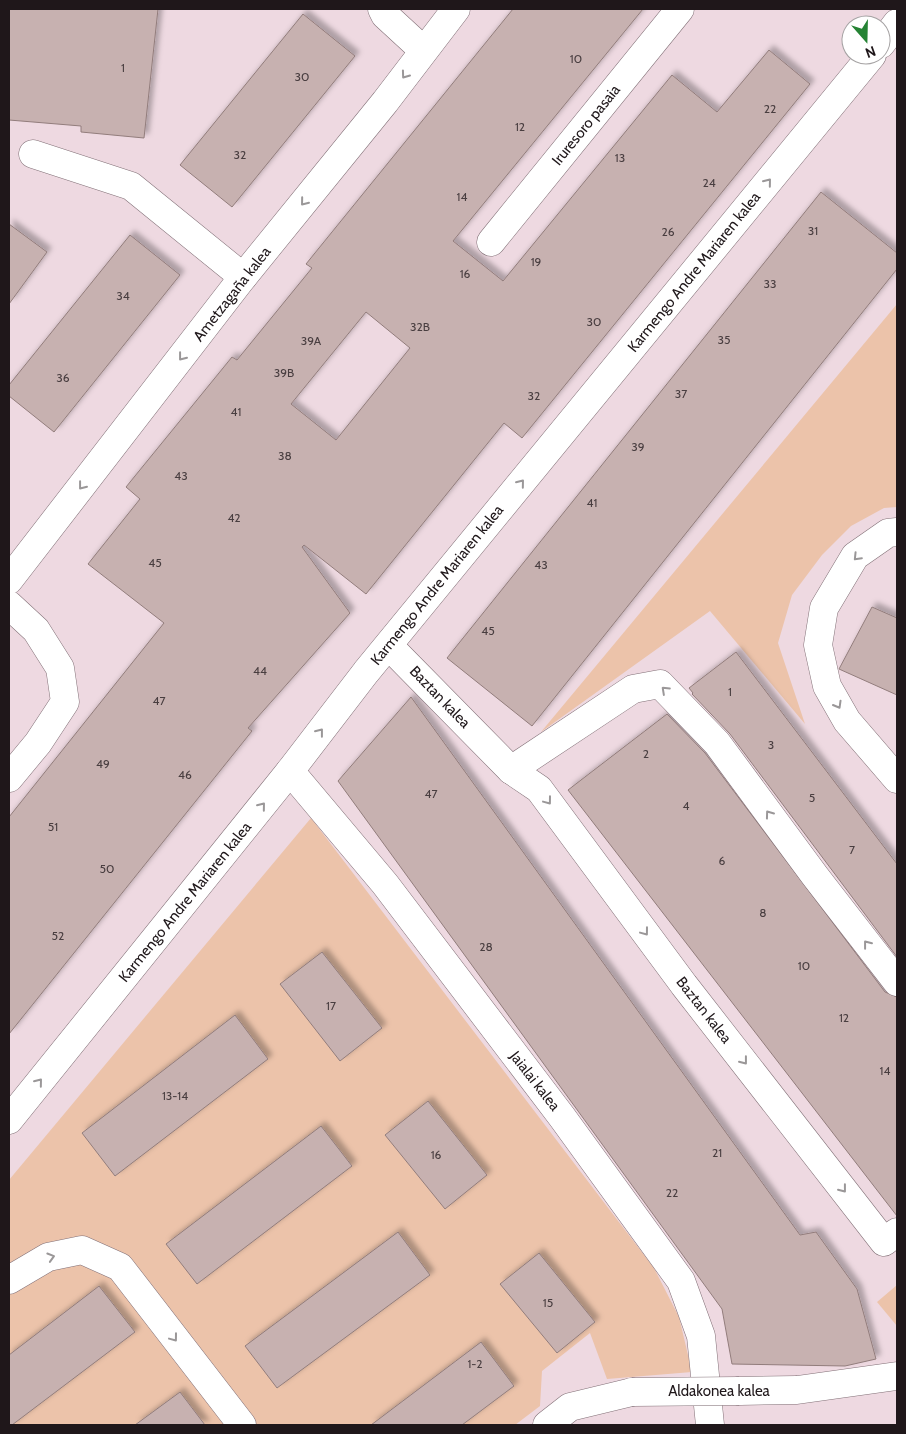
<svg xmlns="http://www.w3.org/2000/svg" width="906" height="1434" font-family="Cabin,sans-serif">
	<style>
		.green { fill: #ecc3aa }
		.building { fill: #c7b1b0; stroke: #927d7c; fill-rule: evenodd; filter: url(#shadow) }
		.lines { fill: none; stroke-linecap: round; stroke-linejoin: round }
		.street-casing { stroke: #827077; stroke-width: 29 }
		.street { stroke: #fff; stroke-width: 28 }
		.street-bridge-casing { stroke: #827077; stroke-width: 29; stroke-linecap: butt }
		.street-bridge { stroke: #fff; stroke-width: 28 }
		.oneway { stroke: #9a9798 }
		.labels { text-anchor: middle; stroke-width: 4; stroke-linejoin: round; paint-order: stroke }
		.number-label { font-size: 12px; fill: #493e40 }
		.street-label { font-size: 15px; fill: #1f171a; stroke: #fff }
	</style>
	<defs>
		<filter id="shadow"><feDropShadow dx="4.5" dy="-4.5" stdDeviation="2.5" flood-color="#0004"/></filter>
	</defs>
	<rect width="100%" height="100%" fill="#eed9e1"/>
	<g class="green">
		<path d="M897,304V507L884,508L851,526L822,555L792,595L778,643L805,724L710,611L541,732Z"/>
		<path d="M311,818L654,1268L679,1317L692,1372L607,1379L590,1333L542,1371L540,1406L515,1425H9V1180Z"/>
		<path d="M897,1285V1326L877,1302Z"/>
	</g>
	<g class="building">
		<path d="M9,9H158L144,138L81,132V126L9,120Z"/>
		<path d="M513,9H643L453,241L503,281L672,75L717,112L769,50L810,84L522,438L504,423L366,594L304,545L302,547L350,613L248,728L252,731L9,1034V817L164,623L88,564L140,499L126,487L232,357L237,360L312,268L306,264ZM366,312L410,348L336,440L291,404Z"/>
		<path d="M303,14L355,56L232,207L180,165Z"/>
		<path d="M821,192L897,253V269L532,726L447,658Z"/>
		<path d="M9,224L47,252L9,304Z"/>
		<path d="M130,235L180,275L54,432L9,396V385Z"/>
		<path d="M872,607L897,618V695L839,669Z"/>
		<path d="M736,652L897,864V957L730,734L692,694L693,693L689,688Z"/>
		<path d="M411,697L800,1235L816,1232L857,1289L876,1359L845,1366L732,1364L722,1309L338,781Z"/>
		<path d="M667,714L705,753L885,992L897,997V1216L568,790Z"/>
		<path d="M322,952L382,1028L340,1061L280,984Z"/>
		<path d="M235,1015L268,1059L115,1176L82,1133Z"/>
		<path d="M428,1101L487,1175L445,1209L385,1135Z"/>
		<path d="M321,1126L352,1166L197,1284L166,1244Z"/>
		<path d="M398,1232L430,1275L277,1388L245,1346Z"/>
		<path d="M539,1253L595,1322L557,1353L500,1284Z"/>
		<path d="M99,1286L135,1332L12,1425H9V1355Z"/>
		<path d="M481,1342L514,1386L462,1425H371Z"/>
		<path d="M180,1392L205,1425H135Z"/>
	</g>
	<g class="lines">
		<defs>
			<g id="street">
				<path d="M382,9L385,15L423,50"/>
				<path d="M881,44L897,23"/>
				<path d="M33,154L131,186L243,277"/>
				<path d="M491,242L680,9"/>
				<path d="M897,532L888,533L855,556L824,608L818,645L827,686L847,721L897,779"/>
				<path d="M9,580L243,277L385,102L456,9"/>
				<path d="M9,605L36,630L60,668L65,702L38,743L9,778"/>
				<path d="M389,646L511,770L539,789L684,985L884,1242L897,1232"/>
				<path d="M511,770L633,689L660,684L717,743L815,876L897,982"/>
				<path d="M290,771L385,884L562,1117L681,1281L701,1336L710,1425"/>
				<path d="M9,1120L290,771L366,672L872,55"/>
				<path d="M9,1280L48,1257L82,1250L120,1267L242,1425"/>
				<path d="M739,1391L797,1390L897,1376"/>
				<path d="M547,1425L570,1407L632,1392"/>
			</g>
		</defs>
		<use href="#street" class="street-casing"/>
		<use href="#street" class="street"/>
		<defs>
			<path id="street-bridge" d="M632,1392L739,1391"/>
		</defs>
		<use href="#street-bridge" class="street-bridge-casing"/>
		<use href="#street-bridge" class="street-bridge"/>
	</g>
	<defs><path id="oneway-chevron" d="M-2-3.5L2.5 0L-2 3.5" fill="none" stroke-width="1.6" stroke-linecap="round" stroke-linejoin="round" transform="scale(1.25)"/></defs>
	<g class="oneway">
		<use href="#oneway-chevron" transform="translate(405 75) rotate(126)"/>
		<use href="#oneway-chevron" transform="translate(768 182) rotate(-51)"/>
		<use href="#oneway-chevron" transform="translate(304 202) rotate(129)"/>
		<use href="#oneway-chevron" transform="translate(182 357) rotate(128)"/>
		<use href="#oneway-chevron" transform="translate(521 483) rotate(-51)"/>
		<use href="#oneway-chevron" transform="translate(82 486) rotate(128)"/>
		<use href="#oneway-chevron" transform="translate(857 557) rotate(134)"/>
		<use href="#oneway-chevron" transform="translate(665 690) rotate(-137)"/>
		<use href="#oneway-chevron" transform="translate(838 705) rotate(60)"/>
		<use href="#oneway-chevron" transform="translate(320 732) rotate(-52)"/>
		<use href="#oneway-chevron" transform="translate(548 801) rotate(53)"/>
		<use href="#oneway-chevron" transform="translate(262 806) rotate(-51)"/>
		<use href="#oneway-chevron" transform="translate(769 814) rotate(-126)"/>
		<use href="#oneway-chevron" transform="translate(645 932) rotate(53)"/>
		<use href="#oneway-chevron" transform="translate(867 944) rotate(-128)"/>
		<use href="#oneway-chevron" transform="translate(744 1061) rotate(52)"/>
		<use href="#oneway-chevron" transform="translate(39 1082) rotate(-51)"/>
		<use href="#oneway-chevron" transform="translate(843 1189) rotate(52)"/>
		<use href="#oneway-chevron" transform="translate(51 1257) rotate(-17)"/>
		<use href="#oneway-chevron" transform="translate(174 1338) rotate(53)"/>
	</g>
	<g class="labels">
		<g class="number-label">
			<text x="576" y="63">10</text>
			<text x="123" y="72">1</text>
			<text x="302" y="81">30</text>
			<text x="770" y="113">22</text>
			<text x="520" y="131">12</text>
			<text x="240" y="159">32</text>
			<text x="620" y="162">13</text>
			<text x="709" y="187">24</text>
			<text x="462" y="201">14</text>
			<text x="813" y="235">31</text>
			<text x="668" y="236">26</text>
			<text x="536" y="266">19</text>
			<text x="465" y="278">16</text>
			<text x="770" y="288">33</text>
			<text x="123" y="300">34</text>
			<text x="594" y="326">30</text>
			<text x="420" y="331">32B</text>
			<text x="724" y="344">35</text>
			<text x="311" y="345">39A</text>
			<text x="284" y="377">39B</text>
			<text x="63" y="382">36</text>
			<text x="681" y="398">37</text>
			<text x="534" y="400">32</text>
			<text x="236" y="416">41</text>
			<text x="638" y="451">39</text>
			<text x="285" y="460">38</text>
			<text x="181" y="480">43</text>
			<text x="592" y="507">41</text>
			<text x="234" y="522">42</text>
			<text x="155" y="567">45</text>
			<text x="541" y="569">43</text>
			<text x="488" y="635">45</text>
			<text x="260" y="675">44</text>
			<text x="730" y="696">1</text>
			<text x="159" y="705">47</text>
			<text x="771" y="749">3</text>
			<text x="646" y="758">2</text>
			<text x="103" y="768">49</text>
			<text x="185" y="779">46</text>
			<text x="431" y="798">47</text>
			<text x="812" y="802">5</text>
			<text x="686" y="810">4</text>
			<text x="53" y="831">51</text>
			<text x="852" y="854">7</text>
			<text x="722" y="865">6</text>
			<text x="107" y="873">50</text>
			<text x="763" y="917">8</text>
			<text x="58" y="940">52</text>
			<text x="486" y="951">28</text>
			<text x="804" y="970">10</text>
			<text x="331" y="1010">17</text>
			<text x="844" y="1022">12</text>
			<text x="885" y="1075">14</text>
			<text x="175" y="1100">13-14</text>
			<text x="717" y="1157">21</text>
			<text x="436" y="1159">16</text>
			<text x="672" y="1197">22</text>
			<text x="548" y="1307">15</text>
			<text x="475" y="1368">1-2</text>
		</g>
		<g class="street-label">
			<text transform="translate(586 125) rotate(-51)" y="5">Iruresoro pasaia</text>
			<text transform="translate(694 272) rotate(-51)" y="5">Karmengo Andre Mariaren kalea</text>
			<text transform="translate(232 294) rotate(-52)" y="5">Ametzagaña kalea</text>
			<text transform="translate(437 585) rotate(-51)" y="5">Karmengo Andre Mariaren kalea</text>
			<text transform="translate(440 697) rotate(46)" y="5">Baztan kalea</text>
			<text transform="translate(185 902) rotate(-51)" y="5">Karmengo Andre Mariaren kalea</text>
			<text transform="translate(704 1010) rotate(52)" y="5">Baztan kalea</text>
			<text transform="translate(535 1081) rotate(52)" y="5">Jaialai kalea</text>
			<text x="719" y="1396">Aldakonea kalea</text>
		</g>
	</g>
	<rect width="906" height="1434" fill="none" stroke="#1f171a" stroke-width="20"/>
	<g transform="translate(866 40) rotate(160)"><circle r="24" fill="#ffffff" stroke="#a5a2a3"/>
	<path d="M0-4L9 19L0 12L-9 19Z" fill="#258334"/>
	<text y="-8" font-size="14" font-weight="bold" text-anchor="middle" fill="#1f171a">N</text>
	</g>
</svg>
